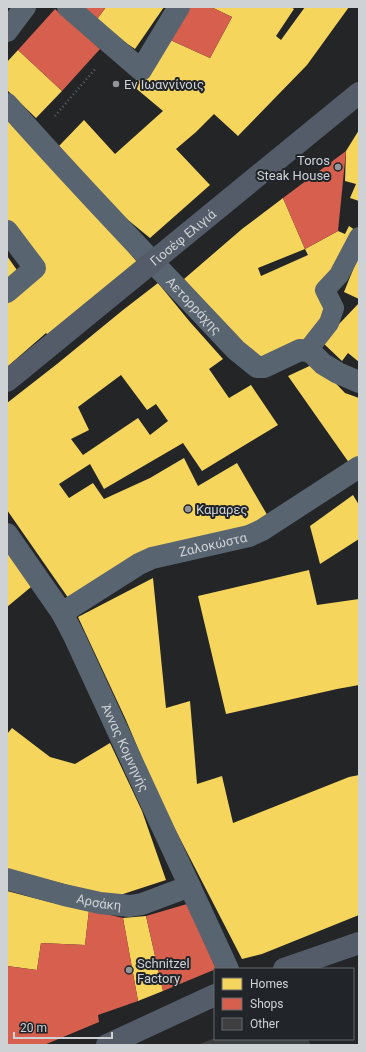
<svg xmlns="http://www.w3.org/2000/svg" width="366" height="1052" font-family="Roboto,sans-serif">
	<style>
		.homes { fill: #f6d55c; fill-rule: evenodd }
		.shops { fill: #d6604d }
		.building { fill: #3d3e40 }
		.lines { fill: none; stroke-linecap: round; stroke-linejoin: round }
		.path { stroke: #5c636c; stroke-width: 2.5; stroke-dasharray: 1 3; stroke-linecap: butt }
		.service { stroke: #596471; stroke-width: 20 }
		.pedestrian { stroke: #596471; stroke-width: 22 }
		.minor { stroke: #596471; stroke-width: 22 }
		.secondary { stroke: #535c68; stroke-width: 22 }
		.poi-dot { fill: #939598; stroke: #212529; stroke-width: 1.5 }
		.labels { text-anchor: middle; stroke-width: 4; stroke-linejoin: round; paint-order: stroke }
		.poi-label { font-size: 13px; fill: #cfd2d5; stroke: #212529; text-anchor: start }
		.street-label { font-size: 13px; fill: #cfd2d5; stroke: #212529 }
	</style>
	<rect width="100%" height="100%" fill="#232527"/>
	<g class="homes">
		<path d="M106,7H164L135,49L95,22Z"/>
		<path d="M211,7H291L294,9L276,36L281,40L305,7H349L307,65L238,136L214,114L196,132L176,149L210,185L150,238L111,206L59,146L84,120L115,154L163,111L132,85L166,38L210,58L232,17Z"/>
		<path d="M18,50L62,91L36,118L7,90V62Z"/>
		<path d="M7,116L101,220L138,263L51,338L46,333L7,367V304L43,272L7,224Z"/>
		<path d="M359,130V201L350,198L356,184L345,181L346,151Z"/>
		<path d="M283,198L305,249L258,268L261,276L308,255L305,249L338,231L345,234L349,226L358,232L330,309L318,333L259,361L184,279L242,229Z"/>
		<path d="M359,255V299L344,292Z"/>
		<path d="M7,256L19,273L7,281Z"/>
		<path d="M158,283L190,322L223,359L209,369L229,398L251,385L278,425L202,471L183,443L104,489L90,464L59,484L69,498L93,483L104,499L150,478L184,458L198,486L237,463L269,518L222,535L69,599L7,510V403L57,364L123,310ZM121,375L147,410L156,404L168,421L150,435L138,418L83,455L71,439L89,430L78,407Z"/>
		<path d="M359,303V362L348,353L342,361L322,342Z"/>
		<path d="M316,363L345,393L359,398V461L352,467L288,376Z"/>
		<path d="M353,495L359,505V539L320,564L310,526Z"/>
		<path d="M7,544L37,582L7,607Z"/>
		<path d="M309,570L317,605L359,599V685L337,689L226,714L198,596Z"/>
		<path d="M153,578L166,708L190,701L197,784L222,776L233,823L349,777L359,775V915L262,954L242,959L159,798L126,720L78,617Z"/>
		<path d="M12,728L50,757L75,764L110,743L142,811L166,880L114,897L7,869V734Z"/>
		<path d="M7,891L49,902L89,910L85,945L41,943L37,970L7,966Z"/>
		<path d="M146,916L163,991L138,1001L123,918Z"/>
	</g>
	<g class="shops">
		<path d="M72,7H106L95,22Z"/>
		<path d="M183,7H211L232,17L210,58L166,38Z"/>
		<path d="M55,9L100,49L62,91L18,50Z"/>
		<path d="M346,151L338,231L305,249L283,198Z"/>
		<path d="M187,904L216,969L163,991L146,916Z"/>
		<path d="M89,910L123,918L138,1001L98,1015L99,1022L44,1045H7V966L37,970L41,943L85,945Z"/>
	</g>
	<path class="building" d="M215,1038V1039H308L311,1045H197Z"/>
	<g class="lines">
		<path class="path" d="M55,116L96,68"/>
		<path class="service" d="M307,351L329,323L334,308L325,290L339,275L359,237"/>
		<g class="pedestrian">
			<path d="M68,7L141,70L179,7"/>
			<path id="s1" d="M7,104C81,188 159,268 236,350L257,367H264L300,350L307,351L313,354L323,364L338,373L359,382"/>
			<path id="s2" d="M7,879L64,895L100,903L130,906L142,904L190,886"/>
		</g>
		<g class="minor">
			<path d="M7,31L25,7"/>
			<path d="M7,231L35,268L7,292"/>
			<path id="s3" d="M7,534L62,613L74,636L228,969"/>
			<path id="s4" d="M62,613L139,564L152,558L249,536L262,530L359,467"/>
		</g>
		<g class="secondary">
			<path id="s5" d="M7,381L359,93"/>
			<path d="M284,969L359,943"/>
			<path d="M107,1045L215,995"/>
		</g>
	</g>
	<g class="poi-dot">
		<circle cx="116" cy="84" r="4"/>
		<circle cx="338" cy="167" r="4"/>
		<circle cx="188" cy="509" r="4"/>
		<circle cx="129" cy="970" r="4"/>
	</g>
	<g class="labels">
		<g class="poi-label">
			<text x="124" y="89">Εν Ιωαννίνοις</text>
			<text x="330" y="165" text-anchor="end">Toros<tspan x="330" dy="15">Steak House</tspan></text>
			<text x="196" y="514">Καμαρες</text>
			<text x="137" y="968">Schnitzel<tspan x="137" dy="15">Factory</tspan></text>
		</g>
		<g class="street-label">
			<text dy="5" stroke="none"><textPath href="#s5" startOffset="227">Γιοσέφ Ελιγιά</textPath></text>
			<text dy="5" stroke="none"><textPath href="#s1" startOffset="275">Αετορράχης</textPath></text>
			<text dy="5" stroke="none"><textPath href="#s4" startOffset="168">Ζαλοκώστα</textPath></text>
			<text dy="5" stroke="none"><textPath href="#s3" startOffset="245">Άννας Κομνηνής</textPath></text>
			<text dy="5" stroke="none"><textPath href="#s2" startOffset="95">Αρσάκη</textPath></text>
		</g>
	</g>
	<rect width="366" height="1052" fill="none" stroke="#cfd2d5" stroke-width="16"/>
	<rect x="214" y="968" width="140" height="72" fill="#212529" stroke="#676a6e"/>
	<rect x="222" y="978" width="20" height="12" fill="#f6d55c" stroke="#676a6e"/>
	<text x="250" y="988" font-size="12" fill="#cfd2d5">Homes</text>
	<rect x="222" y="998" width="20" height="12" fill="#d6604d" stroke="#676a6e"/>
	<text x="250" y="1008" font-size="12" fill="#cfd2d5">Shops</text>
	<rect x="222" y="1018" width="20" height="12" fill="#3d3e40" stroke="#676a6e"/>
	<text x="250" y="1028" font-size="12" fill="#cfd2d5">Other</text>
	<path d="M14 1032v6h98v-6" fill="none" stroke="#cfd2d5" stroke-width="2"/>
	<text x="20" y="1032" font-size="12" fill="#cfd2d5" stroke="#212529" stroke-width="3" paint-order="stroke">20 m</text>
</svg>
